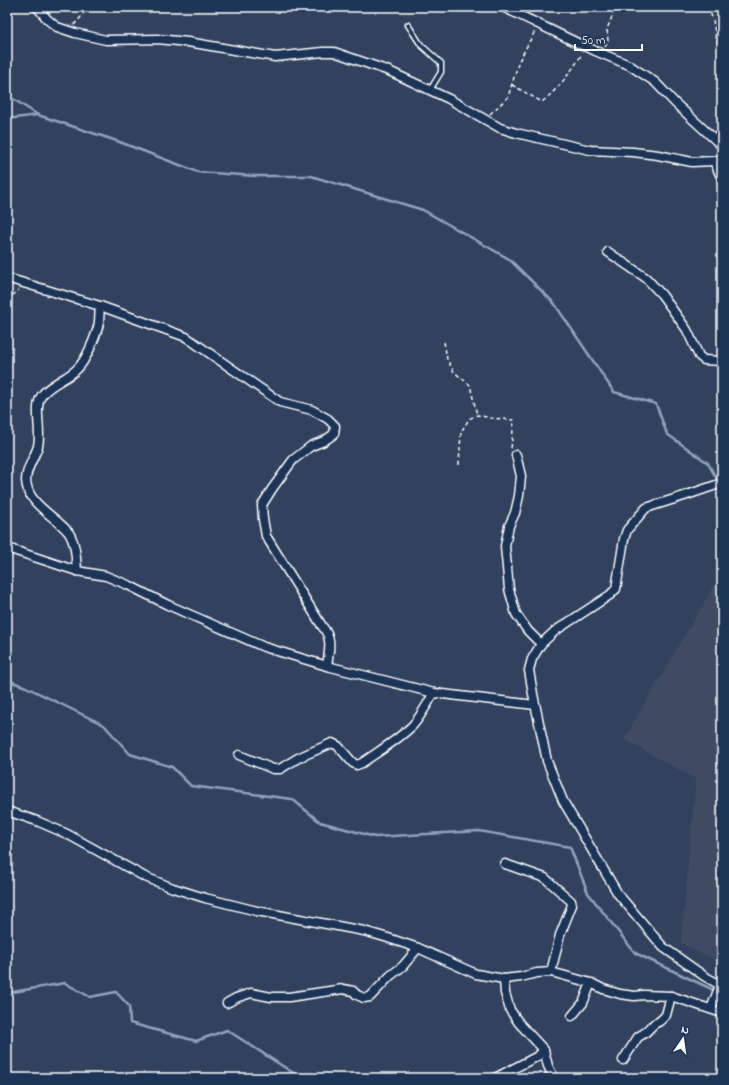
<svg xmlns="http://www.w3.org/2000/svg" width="729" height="1085" font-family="'Indie Flower',sans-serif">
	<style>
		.built { fill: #414b63 }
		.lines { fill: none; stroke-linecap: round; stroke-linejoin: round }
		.stream { stroke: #8fa4ba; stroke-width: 2.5 }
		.service-casing { stroke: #fff; stroke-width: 7 }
		.minor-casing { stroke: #fff; stroke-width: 11 }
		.path { stroke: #fff; stroke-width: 1.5; stroke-dasharray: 4 3; stroke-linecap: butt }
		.service { stroke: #1d3557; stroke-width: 4 }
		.minor { stroke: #1d3557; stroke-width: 8 }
	</style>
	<rect width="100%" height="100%" fill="#32425e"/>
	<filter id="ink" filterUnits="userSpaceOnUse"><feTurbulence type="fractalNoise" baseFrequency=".025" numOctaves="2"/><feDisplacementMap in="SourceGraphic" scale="8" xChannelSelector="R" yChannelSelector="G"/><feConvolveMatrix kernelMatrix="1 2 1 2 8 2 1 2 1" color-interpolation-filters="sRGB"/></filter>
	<g filter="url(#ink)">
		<path class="built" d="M722,572V964L681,943L696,779L624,739Z"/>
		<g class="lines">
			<g class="stream">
				<path d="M7,95L38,115L117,141L198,172L255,176H311L423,210L509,259L554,303L614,392L656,404L667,434L708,463L722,489"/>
				<path d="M7,119L38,115"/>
				<path d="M7,680L26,687L104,725L130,754L172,767L191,786L292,799L320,822L375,837L479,831L570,847L588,893L635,953L722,994"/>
				<path d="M7,993L65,983L90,997L116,992L129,1006L130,1023L196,1041L227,1030L301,1078"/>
			</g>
			<defs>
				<path id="service" d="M408,25L421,45L441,63V72L430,90"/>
				<g id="minor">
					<path d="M37,7L48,20L57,27L75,33L106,40L157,39L188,42L275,57L323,52H334L389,71L449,99L500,128L516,133L590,150L633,152L658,155L692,162L714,161L722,159"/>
					<path d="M503,7L586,47L629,65L655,82L675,103L722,146"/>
					<path d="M714,161L722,179"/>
					<path d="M608,252L646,278L662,295L687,330L699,356L704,360L722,361"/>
					<path d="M7,278L100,306L186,337L280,402L312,410L328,419L335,426L334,434L324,441L311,446L293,460L272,489L262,505L263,519L266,536L322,626C333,639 329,650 327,666"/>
					<path d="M516,455L521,476L519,496L515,513L509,526L505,546L509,589L516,614L528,631L541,644"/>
					<path d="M7,548L77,571L106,576L128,585L168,605L264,647L327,666L434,693L535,705"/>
					<path d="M77,571C76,559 76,544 69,533C55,515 27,505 26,480C26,468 35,457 38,446C42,430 33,407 42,395C51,383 68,379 78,368C86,360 95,338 98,327C100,320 99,313 100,306"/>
					<path d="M239,755L273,769H280L298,758L332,743L338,746L353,763L357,765L362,763C379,751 398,740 413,725C421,716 427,704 434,693"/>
					<path d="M7,811L37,821L67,834L145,877L173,888L205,898L257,911L364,931L388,938L418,948L476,974L504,979L521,977L537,973L551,972L591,983L603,989L620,994L634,996L644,995L671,996L722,1013"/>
					<path d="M505,864L545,878L571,901L572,905L560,935L551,972"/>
					<path d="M504,979L505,993L510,1010L519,1023L544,1050L548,1066L554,1078"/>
					<path d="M227,1003L236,998L251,993L271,997H289L343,989L353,991L357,995L364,998L370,997L390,976L403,966L418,948"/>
					<path d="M711,1009L720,985L704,976L663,947L618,894L563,801L547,761L533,694L529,670L532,659L541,644L555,631L610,595L616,589L624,539L627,530L646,508L684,496L722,483"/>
					<path d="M572,1016L583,1003L591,983"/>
					<path d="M623,1060L638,1037L646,1032L654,1024L660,1021L666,1015L671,996"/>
					<path d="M7,1077L9,1078"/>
					<path d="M495,1078L538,1056L544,1050"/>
				</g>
			</defs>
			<use href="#service" class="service-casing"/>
			<use href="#minor" class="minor-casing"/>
			<g class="path">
				<path d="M171,7L229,8"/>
				<path d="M708,7L713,20L716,39L722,51"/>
				<path d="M74,25L81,17L87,7"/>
				<path d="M605,47L608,41L607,29L616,7"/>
				<path d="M512,85L542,102C559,88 571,72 582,54"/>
				<path d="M490,114L508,97L519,61L535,31"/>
				<path d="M720,133L717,119L720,113V104L722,100"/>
				<path d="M7,300L19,290"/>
				<path d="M444,342L447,359L454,372L470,385L477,415"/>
				<path d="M459,465L461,432L469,419L477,415L491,418L514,420L511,449"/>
			</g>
			<use href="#service" class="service"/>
			<use href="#minor" class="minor"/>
		</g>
	</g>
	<rect width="729" height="1085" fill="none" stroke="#1d3557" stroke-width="24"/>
	<rect x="12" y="12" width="705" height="1061" fill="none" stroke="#fff" stroke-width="1.5" filter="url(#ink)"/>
	<g transform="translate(683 1039) rotate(13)" stroke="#1d3557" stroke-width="3" paint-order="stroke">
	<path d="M0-3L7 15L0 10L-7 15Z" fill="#ffffff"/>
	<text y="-6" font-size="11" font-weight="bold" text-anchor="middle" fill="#ffffff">N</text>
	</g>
	<path d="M575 44v6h67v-6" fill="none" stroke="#ffffff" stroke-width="2"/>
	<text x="581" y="44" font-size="12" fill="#ffffff" stroke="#1d3557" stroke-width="3" paint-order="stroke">50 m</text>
</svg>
